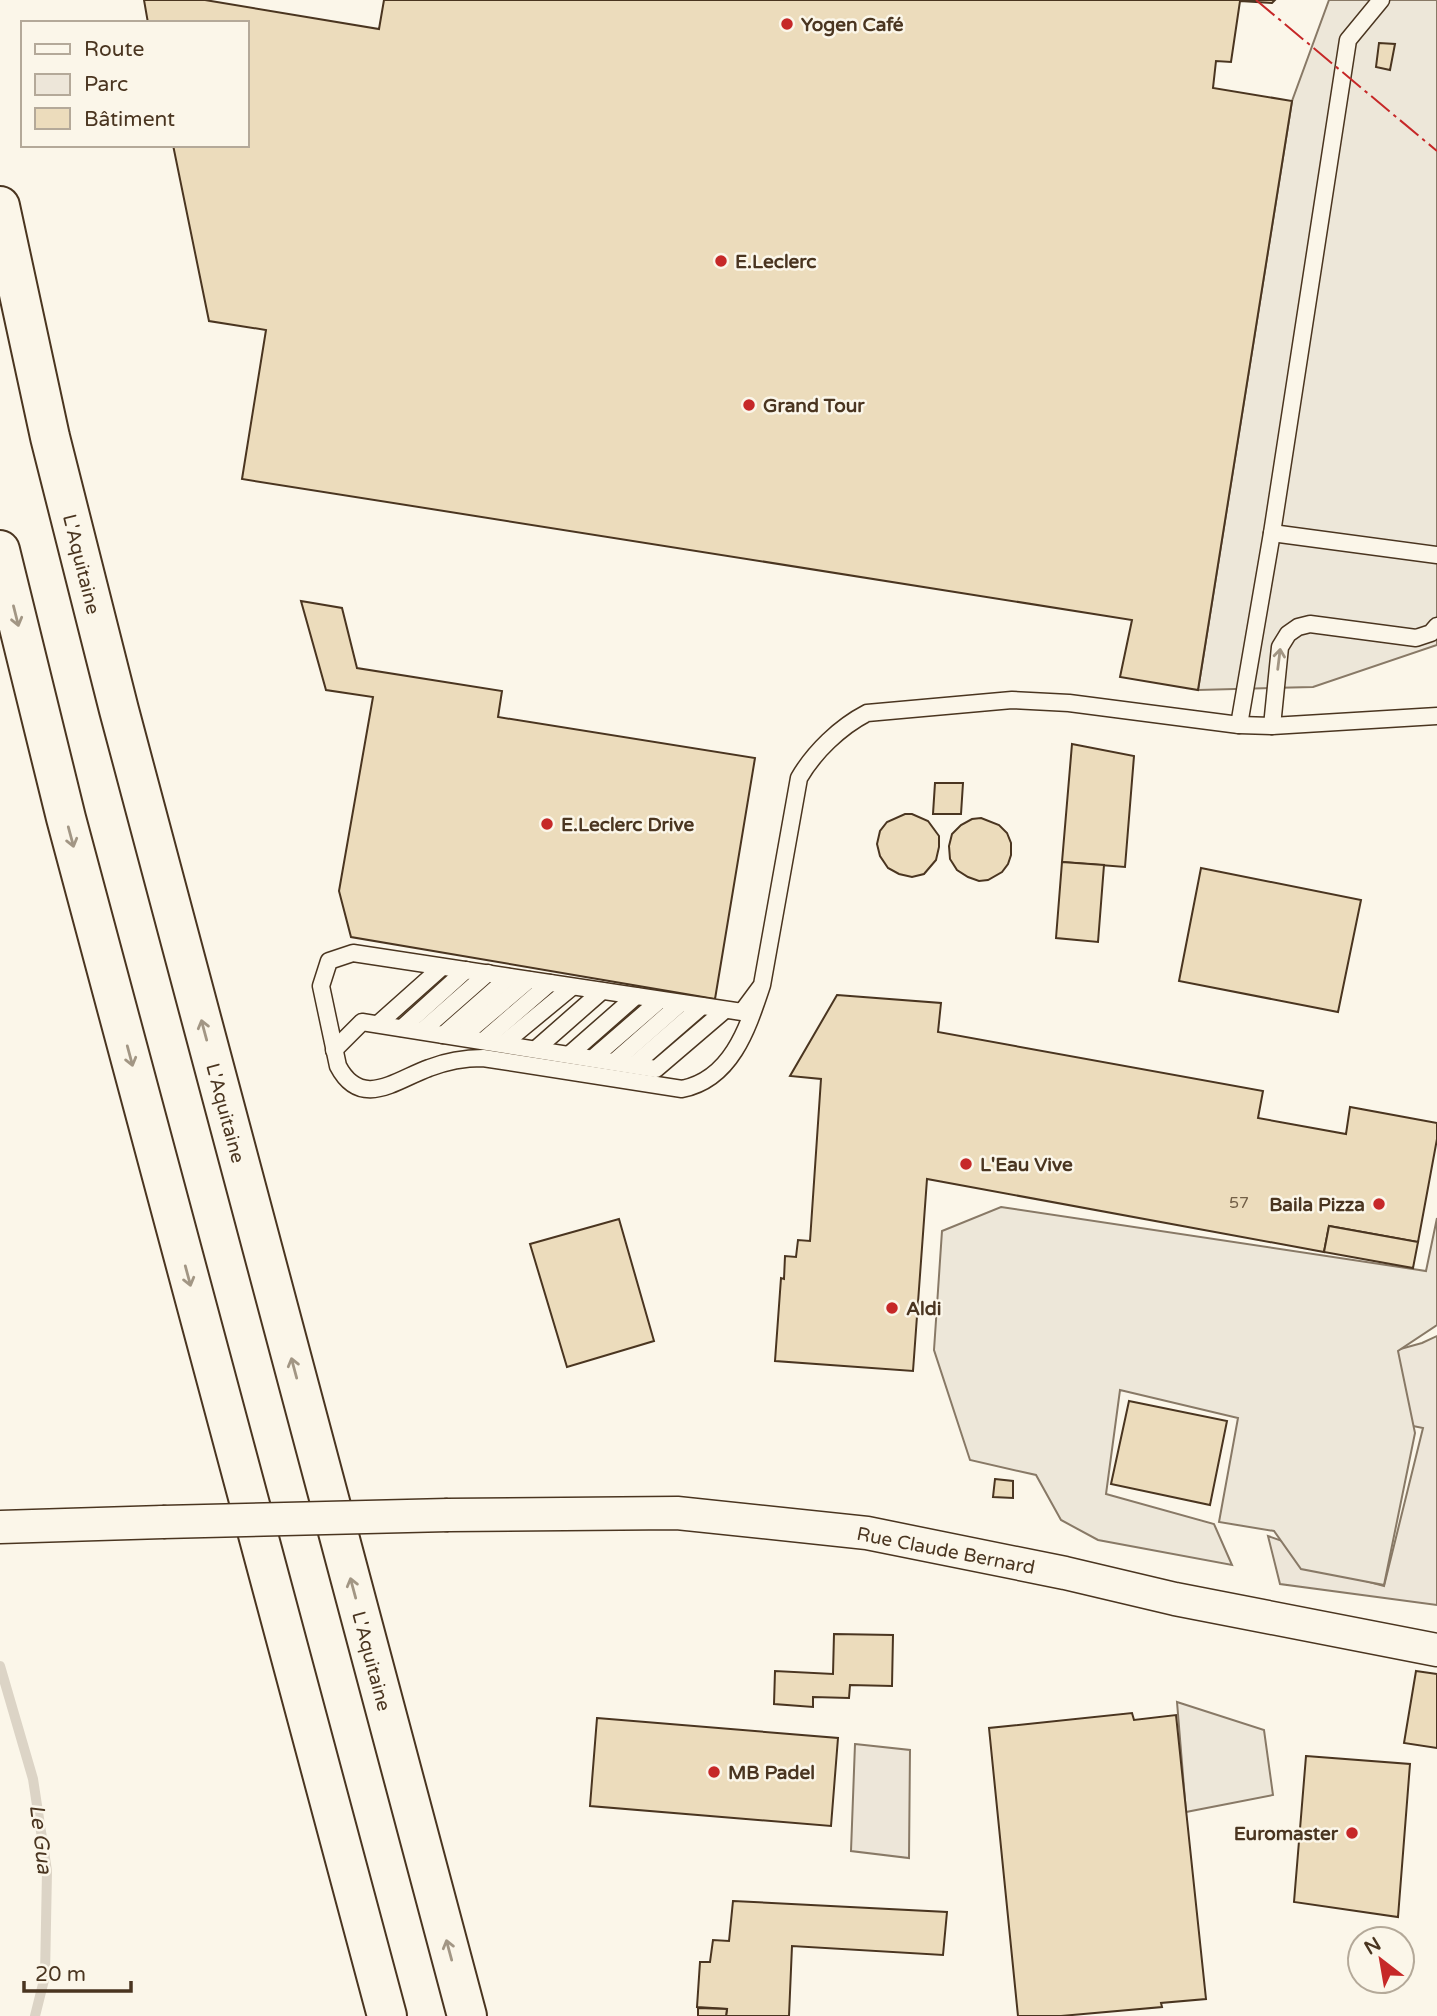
<svg xmlns="http://www.w3.org/2000/svg" width="1437" height="2016" font-family="'Varela Round',sans-serif">
	<style>
		.green { fill: #ede6d9; stroke: #887966; stroke-width: 2 }
		.parking { fill: #ede7d9; stroke: #887966; stroke-width: 2 }
		.lines { fill: none; stroke-linecap: round; stroke-linejoin: round }
		.stream { stroke: #dcd4c6; stroke-width: 10 }
		.building { fill: #ecdcbc; stroke: #4a3520; stroke-width: 2 }
		.lane-casing { stroke: #4a3520; stroke-width: 19 }
		.street-casing { stroke: #4a3520; stroke-width: 35 }
		.highway-casing { stroke: #4a3520; stroke-width: 42 }
		.lane { stroke: #fbf6e9; stroke-width: 16 }
		.street { stroke: #fbf6e9; stroke-width: 32 }
		.highway { stroke: #fbf6e9; stroke-width: 38 }
		.street-bridge-casing { stroke: #4a3520; stroke-width: 35; stroke-linecap: butt }
		.street-bridge { stroke: #fbf6e9; stroke-width: 32 }
		.power { stroke: #c62828; stroke-width: 2; stroke-dasharray: 24 5 3.5 5; stroke-linecap: butt }
		.oneway { stroke: #a29684 }
		.poi-dot { fill: #c62828; stroke: #fbf6e9; stroke-width: 2.5 }
		.labels { text-anchor: middle; stroke-width: 5; stroke-linejoin: round; paint-order: stroke }
		.number-label { font-size: 16px; fill: #725f47 }
		.poi-label { font-size: 19px; font-weight: bold; fill: #4a3520; stroke: #fbf6e9; text-anchor: start }
		.street-label { font-size: 19px; fill: #4a3520; stroke: #fbf6e9 }
		.water-label { font-size: 21px; font-style: italic; fill: #4a3520; stroke: #fbf6e9 }
	</style>
	<rect width="100%" height="100%" fill="#fbf6e9"/>
	<g class="green">
		<path d="M1437,1336V1605L1280,1584L1268,1536L1291,1544L1303,1564L1384,1586L1423,1428L1388,1421L1393,1351L1422,1343Z"/>
		<path d="M855,1744L910,1750L909,1858L851,1851Z"/>
	</g>
	<g class="parking">
		<path d="M1329,0H1437V645L1313,687L1198,690L1292,101Z"/>
		<path d="M1001,1207L1426,1271L1437,1218V1325L1398,1351L1415,1433L1384,1585L1301,1569L1274,1531L1219,1522L1238,1418L1120,1390L1106,1494L1214,1524L1232,1565L1098,1540L1061,1520L1036,1475L970,1460L934,1350L942,1231Z"/>
		<path d="M1177,1702L1264,1730L1273,1795L1186,1812Z"/>
	</g>
	<g class="lines">
		<path class="stream" d="M0,1666L33,1779L47,1871L45,1976L35,2016"/>
	</g>
	<g class="building">
		<path d="M144,0H205L379,29L384,0H1275L1272,3L1240,1L1231,62L1216,61L1213,88L1292,101L1198,690L1120,677L1132,620L242,479L266,330L209,321L173,145H247V23H148Z"/>
		<path d="M1379,43L1395,44L1390,70L1376,67Z"/>
		<path d="M301,601L342,608L357,668L502,691L498,717L755,758L715,999L351,937L339,891L373,697L326,690Z"/>
		<path d="M1072,744L1134,756L1125,867L1062,862Z"/>
		<path d="M935,783H963L961,814H933Z"/>
		<path d="M905,814H912L928,821L939,836V847L936,860L924,874L912,877L899,874L888,868L880,856L877,844L880,831L887,822Z"/>
		<path d="M981,818L999,825L1007,833L1011,843V855L1008,864L1002,872L988,880L979,881L968,877L957,870L950,859L949,846L952,834L961,825L972,819Z"/>
		<path d="M1062,862L1104,865L1098,942L1056,938Z"/>
		<path d="M1201,868L1361,900L1338,1012L1179,981Z"/>
		<path d="M837,995L941,1003L938,1032L1263,1091L1258,1118L1346,1134L1350,1107L1437,1123V1139L1418,1242L1329,1226L1324,1252L927,1179L913,1371L775,1361L781,1278L784,1279L785,1256L796,1257L798,1240L810,1241L821,1079L790,1076Z"/>
		<path d="M619,1219L654,1341L567,1367L530,1244Z"/>
		<path d="M1329,1226L1418,1242L1413,1268L1324,1252Z"/>
		<path d="M1129,1401L1227,1421L1210,1505L1111,1484Z"/>
		<path d="M995,1479L1013,1481V1498L993,1497Z"/>
		<path d="M834,1634L893,1635L892,1686L850,1685L849,1698L813,1697V1707L774,1704L775,1671L833,1674Z"/>
		<path d="M1416,1671L1437,1674V1748L1404,1743Z"/>
		<path d="M1132,1713L1134,1720L1176,1715L1206,1999L1161,2003L1162,2007L1061,2016H1018L989,1728Z"/>
		<path d="M597,1718L838,1738L831,1826L590,1806Z"/>
		<path d="M1306,1756L1410,1764L1398,1917L1294,1902Z"/>
		<path d="M733,1901L947,1912L943,1955L792,1946L789,2016H726L727,2009L697,2007L700,1962H710L713,1940L729,1941Z"/>
		<path d="M698,2008L727,2009L726,2016H698Z"/>
	</g>
	<g class="lines">
		<defs>
			<g id="lane">
				<path d="M1272,533L1437,555"/>
				<path d="M1239,725L1272,533L1348,40L1381,0"/>
				<path d="M1272,726L1280,647L1288,634L1298,627L1310,624L1416,638L1431,633L1437,626"/>
				<path d="M762,985C748,1027 732,1079 682,1089L483,1058C464,1058 447,1061 429,1068C396,1080 361,1110 338,1066L321,986L329,961L353,953L742,1012L762,985L799,778C814,752 840,727 867,713L1012,700L1069,703L1239,725L1272,726L1437,716"/>
				<path d="M378,1024L442,967"/>
				<path d="M402,1028L466,970"/>
				<path d="M422,1031L488,973"/>
				<path d="M443,1035L509,977"/>
				<path d="M462,1037L529,980"/>
				<path d="M483,1041L550,983"/>
				<path d="M503,1044L572,987"/>
				<path d="M536,1049L602,991"/>
				<path d="M334,1050L362,1022L656,1069L725,1010"/>
				<path d="M570,1054L636,996"/>
				<path d="M593,1058L660,1000"/>
				<path d="M614,1062L681,1003"/>
				<path d="M634,1065L702,1006"/>
			</g>
			<g id="street">
				<path d="M448,1515L677,1513L867,1533L1065,1573L1175,1599L1437,1650"/>
				<path d="M0,1527L163,1522"/>
			</g>
			<g id="highway">
				<path d="M0,206L50,437L119,710L467,2016"/>
				<path d="M0,550L66,818L387,2016"/>
			</g>
		</defs>
		<use href="#lane" class="lane-casing"/>
		<use href="#street" class="street-casing"/>
		<use href="#highway" class="highway-casing"/>
		<use href="#lane" class="lane"/>
		<use href="#street" class="street"/>
		<use href="#highway" class="highway"/>
		<defs>
			<path id="street-bridge" d="M163,1522L448,1515"/>
		</defs>
		<use href="#street-bridge" class="street-bridge-casing"/>
		<use href="#street-bridge" class="street-bridge"/>
		<path class="power" d="M1256,0L1437,151"/>
	</g>
	<defs><path id="oneway-shaft" d="M-6 0H5M1.5-3L5.5 0L1.5 3" fill="none" stroke-width="1.6" stroke-linecap="round" stroke-linejoin="round" transform="scale(1.75)"/></defs>
	<g class="oneway">
		<use href="#oneway-shaft" transform="translate(16 616) rotate(76)"/>
		<use href="#oneway-shaft" transform="translate(1279 659) rotate(-83)"/>
		<use href="#oneway-shaft" transform="translate(71 837) rotate(75)"/>
		<use href="#oneway-shaft" transform="translate(204 1030) rotate(-105)"/>
		<use href="#oneway-shaft" transform="translate(130 1056) rotate(75)"/>
		<use href="#oneway-shaft" transform="translate(188 1276) rotate(75)"/>
		<use href="#oneway-shaft" transform="translate(294 1368) rotate(-105)"/>
		<use href="#oneway-shaft" transform="translate(353 1588) rotate(-105)"/>
		<use href="#oneway-shaft" transform="translate(449 1950) rotate(-105)"/>
	</g>
	<g class="poi-dot">
		<circle cx="787" cy="24" r="7"/>
		<circle cx="721" cy="261" r="7"/>
		<circle cx="749" cy="405" r="7"/>
		<circle cx="547" cy="824" r="7"/>
		<circle cx="966" cy="1164" r="7"/>
		<circle cx="1379" cy="1204" r="7"/>
		<circle cx="892" cy="1308" r="7"/>
		<circle cx="714" cy="1772" r="7"/>
		<circle cx="1352" cy="1833" r="7"/>
	</g>
	<g class="labels">
		<g class="number-label">
			<text x="1239" y="1208">57</text>
		</g>
		<g class="poi-label">
			<text x="801" y="31">Yogen Café</text>
			<text x="735" y="268">E.Leclerc</text>
			<text x="763" y="412">Grand Tour</text>
			<text x="561" y="831">E.Leclerc Drive</text>
			<text x="980" y="1171">L'Eau Vive</text>
			<text x="1365" y="1211" text-anchor="end">Baila Pizza</text>
			<text x="906" y="1315">Aldi</text>
			<text x="728" y="1779">MB Padel</text>
			<text x="1338" y="1840" text-anchor="end">Euromaster</text>
		</g>
		<g class="street-label">
			<text transform="translate(82 564) rotate(76)" y="7">L'Aquitaine</text>
			<text transform="translate(226 1113) rotate(75)" y="7">L'Aquitaine</text>
			<text transform="translate(946 1550) rotate(11)" y="7">Rue Claude Bernard</text>
			<text transform="translate(372 1661) rotate(75)" y="7">L'Aquitaine</text>
		</g>
		<g class="water-label">
			<text transform="translate(41 1839) rotate(83)" y="7">Le Gua</text>
		</g>
	</g>
	<rect x="21" y="21" width="228" height="126" fill="#fbf6e9" stroke="#b4a999" stroke-width="2"/>
	<rect x="35" y="44" width="35" height="10" fill="#fbf6e9" stroke="#b4a999" stroke-width="2"/>
	<text x="84" y="56" font-size="21" fill="#4a3520">Route</text>
	<rect x="35" y="74" width="35" height="21" fill="#ede6d9" stroke="#b4a999" stroke-width="2"/>
	<text x="84" y="91" font-size="21" fill="#4a3520">Parc</text>
	<rect x="35" y="108" width="35" height="21" fill="#ecdcbc" stroke="#b4a999" stroke-width="2"/>
	<text x="84" y="126" font-size="21" fill="#4a3520">Bâtiment</text>
	<g transform="translate(1381 1960) rotate(329)"><circle r="33" fill="#fbf6e9" stroke="#b4a999" stroke-width="2"/>
	<path d="M0-5L12 26L0 18L-12 26Z" fill="#c62828"/>
	<text y="-10" font-size="19" font-weight="bold" text-anchor="middle" fill="#4a3520">N</text>
	</g>
	<path d="M24 1981v10h107v-10" fill="none" stroke="#4a3520" stroke-width="3.5"/>
	<text x="35" y="1981" font-size="21" fill="#4a3520" stroke="#fbf6e9" stroke-width="5" paint-order="stroke">20 m</text>
</svg>
